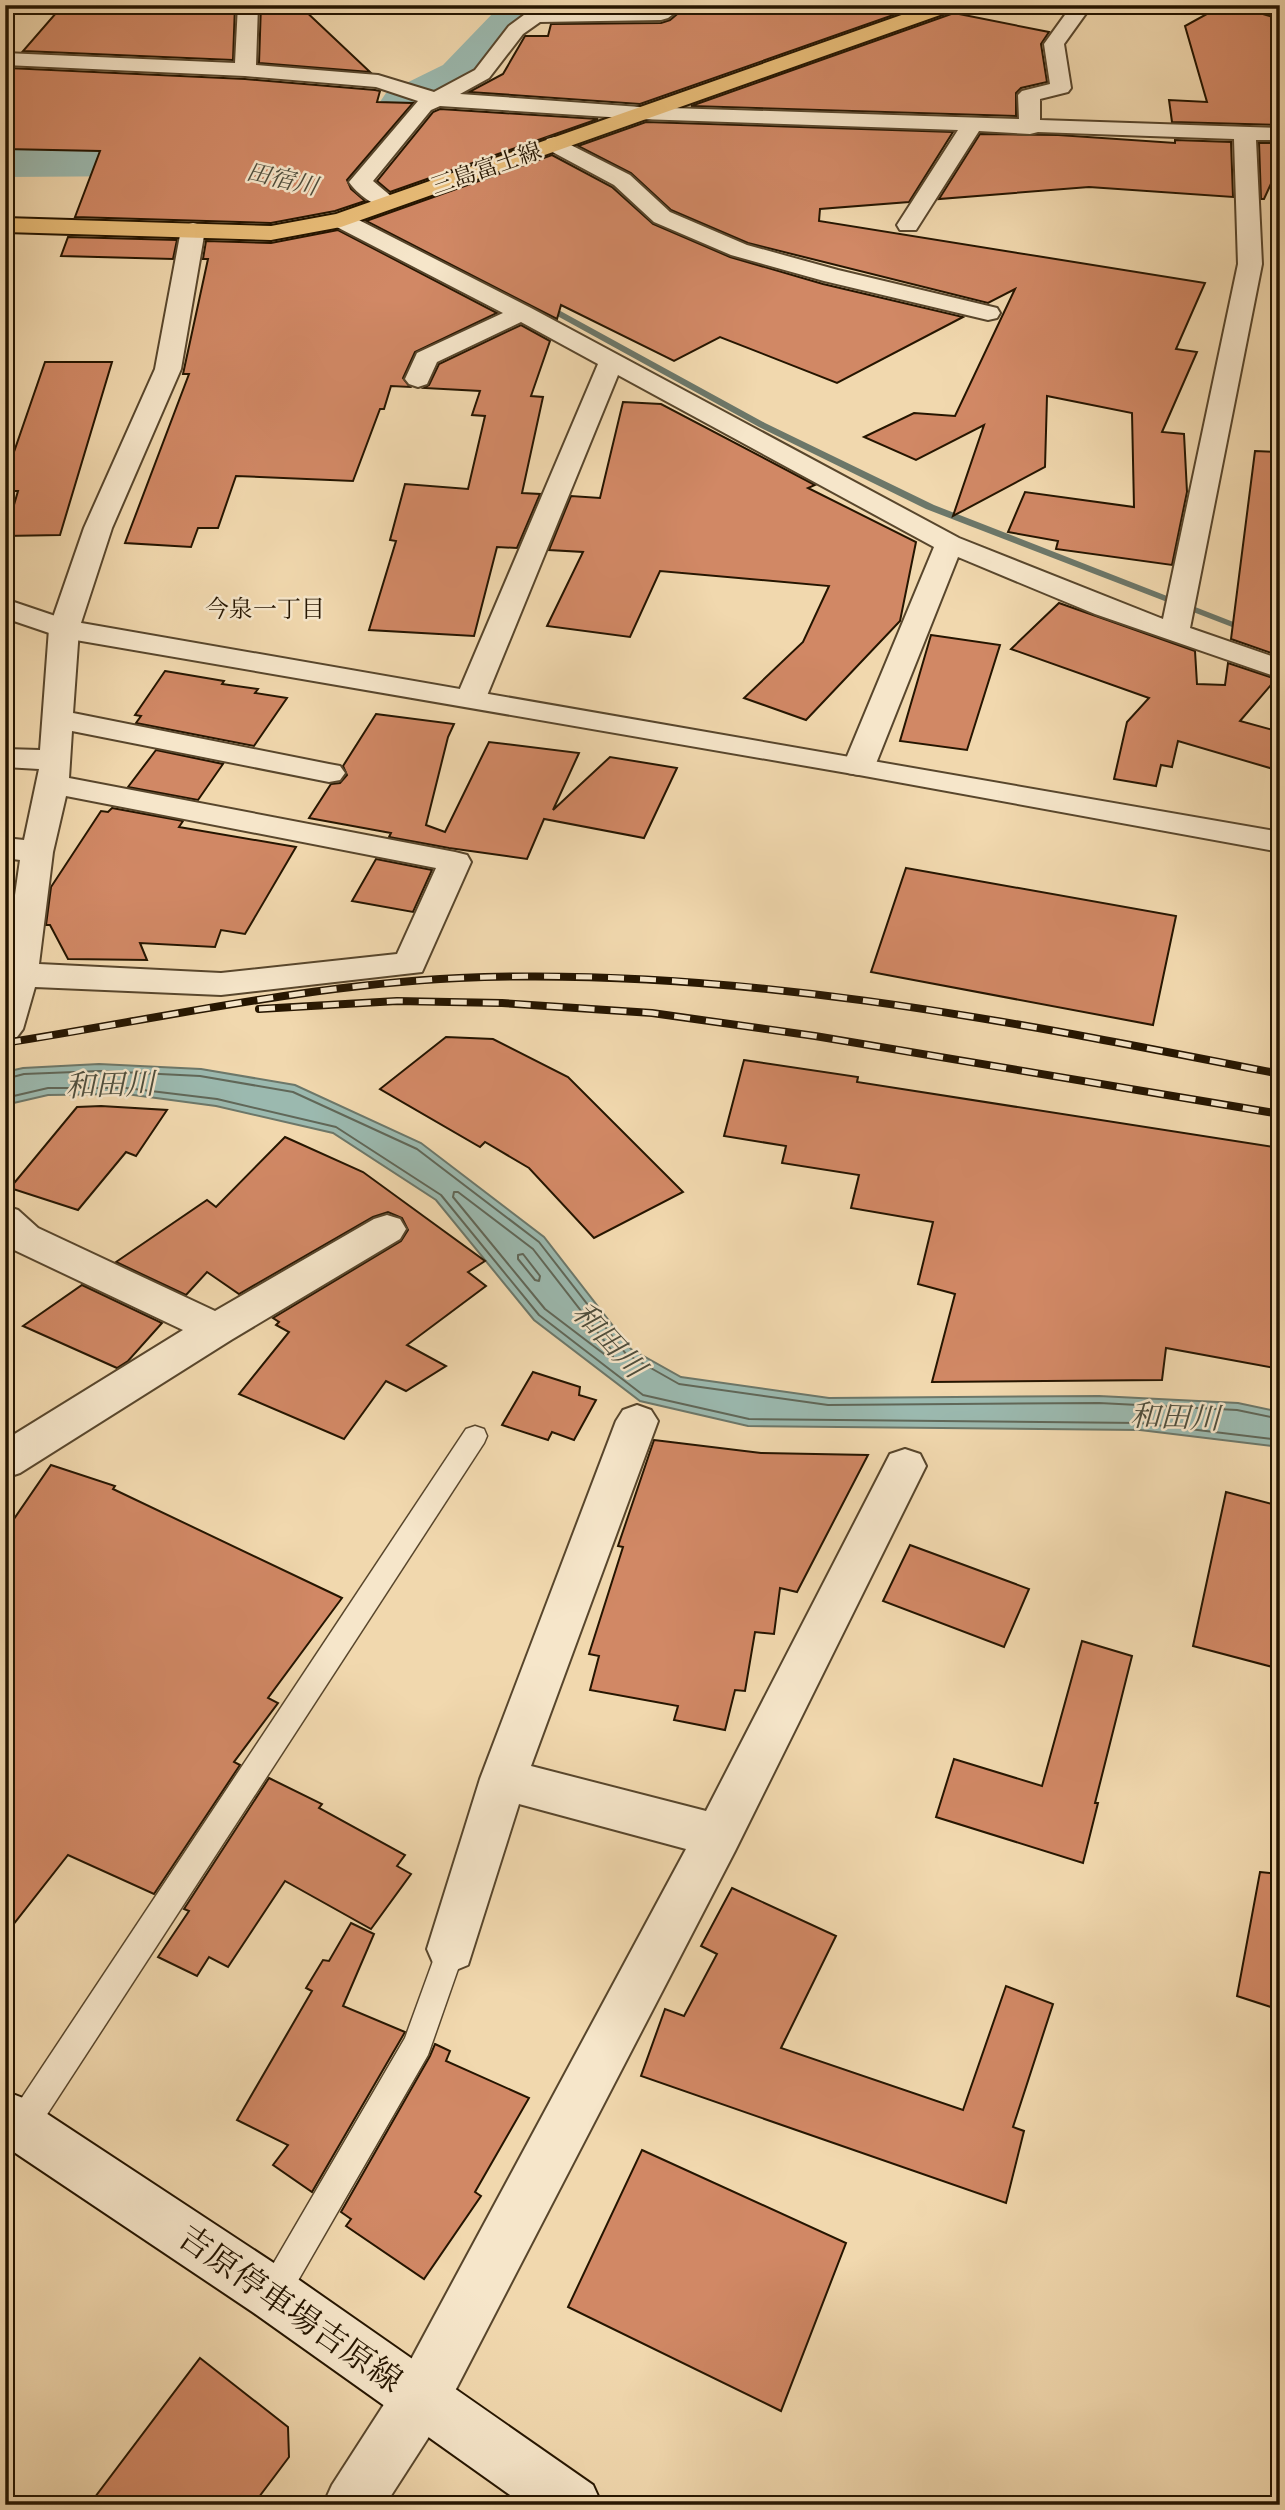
<svg xmlns="http://www.w3.org/2000/svg" width="1285" height="2510" font-family="'EB Garamond','Noto Serif JP',serif">
	<style>
		.water { fill: #9bb9af; stroke: #6c7769; stroke-width: 2 }
		.lines { fill: none; stroke-linecap: round; stroke-linejoin: round }
		.shore { stroke: #606758; stroke-width: 2 }
		.stream { fill: #6c7769; fill-rule: evenodd }
		.river { fill: #9bb9af; fill-rule: evenodd }
		.building { fill: #d18865; stroke: #251500; stroke-width: 2 }
		.service-casing { stroke: #58462c; stroke-width: 3 }
		.minor-casing { stroke: #58462c; stroke-width: 4 }
		.tertiary-casing { stroke: #58462c; stroke-width: 4 }
		.secondary-casing { stroke: #251500; stroke-width: 4 }
		.primary-casing { stroke: #251500; stroke-width: 4 }
		.service { fill: #f6e6ca; fill-rule: evenodd }
		.minor { fill: #f6e6ca; fill-rule: evenodd }
		.tertiary { fill: #f6e6ca; fill-rule: evenodd }
		.secondary { fill: #f6e6ca; fill-rule: evenodd }
		.primary { fill: #e8bc77; fill-rule: evenodd }
		.rail-casing { stroke: #251500; stroke-width: 8 }
		.rail { stroke: #f6e6ca; stroke-width: 5; stroke-dasharray: 16; stroke-linecap: butt }
		.labels { text-anchor: middle; stroke-width: 5; stroke-linejoin: round; paint-order: stroke }
		.far-street-label { font-size: 23px; fill: #251500; stroke: #f6e6ca }
		.far-water-label { font-size: 24px; font-style: italic; fill: #4e4e3d; stroke: #f6e6ca }
		.far-neighbourhood-label { font-size: 24px; fill: #251500; stroke: #f6e6ca }
		.water-label { font-size: 30px; font-style: italic; fill: #4e4e3d; stroke: #f6e6ca }
		.near-street-label { font-size: 33px; fill: #251500; stroke: #f6e6ca }
	</style>
	<rect width="100%" height="100%" fill="#f1d8ae"/>
	<filter id="stains"><feTurbulence type="fractalNoise" baseFrequency=".00286" numOctaves="4"/><feColorMatrix values="0 0 0 0 .2 0 0 0 0 .09 0 0 0 0 .02 0 0 0 .5 -.17"/></filter>
	<radialGradient id="worn" r=".72"><stop offset=".6" stop-color="#630" stop-opacity="0"/><stop offset="1" stop-color="#630" stop-opacity=".3"/></radialGradient>
	<path class="water" d="M99,1064L201,1069L295,1085L421,1143L544,1237L631,1349L681,1377L829,1398L1099,1396L1238,1403L1280,1412V1447L1140,1430L748,1426L640,1401L534,1320L436,1200L333,1133L216,1106L126,1094L48,1095L5,1105V1072L23,1068Z"/>
	<g class="lines">
		<g class="shore">
			<path d="M5,1079L24,1074L100,1071L200,1076L293,1092L417,1149L539,1242L626,1354L679,1384L828,1405L1099,1403L1237,1410L1280,1419"/>
			<path d="M5,1098L48,1088H126L217,1099L336,1127L441,1195L539,1315L643,1395L749,1419L1140,1423L1280,1440"/>
			<path d="M454,1192H458L533,1249L613,1352V1357H608L545,1309L453,1197Z"/>
			<path d="M523,1254L540,1276L539,1281L535,1280L518,1259V1255Z"/>
		</g>
		<path class="stream" d="M544,302L765,423L934,505L1254,630L1249,633L1245,632L926,509L759,427L541,307L540,305Z"/>
		<path class="river" d="M494,5H538L540,13L477,85L421,113L388,164L348,201L330,205L243,183L149,176L5,177V147L149,146L244,153L320,172L352,143L386,93L443,65L495,11Z"/>
	</g>
	<g class="building">
		<path d="M63,5H235L233,60L23,51Z"/>
		<path d="M261,5H299L370,72L259,63Z"/>
		<path d="M688,5L919,6L640,104L469,92L503,74L525,36H548L551,24L661,23L670,20Z"/>
		<path d="M1223,5H1232L1280,19V125L1172,122L1169,100L1207,102L1185,26Z"/>
		<path d="M954,13L1049,32L1041,44L1047,82L1021,88L1016,93V116L691,106Z"/>
		<path d="M8,68L245,79L375,90L380,91L377,102L413,103L347,180L351,189L365,201L335,211L271,223L75,217L100,151L5,149V71Z"/>
		<path d="M440,109L598,119L390,192L377,181L433,112Z"/>
		<path d="M646,122L953,132L909,202L820,209L819,221L1205,283L1176,349L1197,352L1162,432L1184,434L1187,492L1172,565L1056,549L1058,541L1008,532L1025,492L1134,507L1132,413L1047,396L1045,467L953,516L984,425L916,460L864,437L914,413L955,416L1015,289L988,303L748,243L671,210L631,173L578,146Z"/>
		<path d="M980,134L1058,135L1175,143V140L1231,142L1233,197L1089,187L939,199Z"/>
		<path d="M1259,143H1280V164L1264,199H1261Z"/>
		<path d="M552,155L612,187L653,224L730,257L823,284L963,317L837,383L720,337L674,361L561,305L557,319L366,221Z"/>
		<path d="M338,230L497,313L415,352L403,378L410,387L391,386L384,409H380L353,481L236,476L218,528H198L191,547L125,543L189,374H183L208,259H203L206,241L271,243Z"/>
		<path d="M68,237L177,240L173,259L61,256Z"/>
		<path d="M521,325L550,341L531,396L543,397L522,493L540,494L517,548L497,547L474,636L369,630L396,541L390,540L405,484L468,489L485,416L472,415L480,391L424,388L429,385L439,364Z"/>
		<path d="M45,362H112L60,535L5,536L18,491H5V478Z"/>
		<path d="M623,402L661,404L815,485L808,488L916,542L900,621L806,720L744,698L803,642L829,586L660,571L630,637L547,626L583,552L549,550L571,496L600,498Z"/>
		<path d="M1255,451L1280,452V656L1231,639Z"/>
		<path d="M1059,603L1195,651L1197,684L1225,685L1228,663L1276,679L1240,721L1280,732V771L1178,741L1172,767L1161,765L1156,786L1114,779L1127,722L1149,698L1011,649Z"/>
		<path d="M931,635L1000,645L967,750L900,741Z"/>
		<path d="M165,671L224,681L222,684L258,689L255,693L287,698L254,746L136,723L141,716L135,715Z"/>
		<path d="M376,714L454,724L448,737L426,825L445,832L489,742L579,753L553,810L610,757L677,768L644,838L544,819L527,859L449,848L389,837L391,833L309,818L331,784L340,783L347,775L343,766Z"/>
		<path d="M156,750L223,764L198,800L128,787Z"/>
		<path d="M112,808L183,821L179,827L296,847L245,934L221,930L215,947L140,943L147,960L68,959L50,925H46L51,887L101,811L108,812Z"/>
		<path d="M376,859L432,870L413,912L352,901Z"/>
		<path d="M906,868L1176,916L1153,1025L871,972Z"/>
		<path d="M5,885H14L8,923L5,922Z"/>
		<path d="M446,1037L493,1039L568,1077L683,1192L594,1238L529,1168L485,1142L480,1147L380,1089Z"/>
		<path d="M744,1060L858,1077L857,1082L1280,1148V1369L1166,1348L1162,1380L932,1382L955,1294L918,1284L933,1222L851,1208L859,1175L782,1163L786,1146L724,1136Z"/>
		<path d="M101,1106L167,1110L136,1156L126,1152L78,1210L10,1188L77,1107Z"/>
		<path d="M285,1137L363,1172L485,1261L468,1272L486,1286L407,1345L446,1366L406,1391L386,1381L344,1439L239,1394L289,1332L276,1325L279,1322L273,1318L401,1241L408,1230L402,1218L388,1212L373,1217L239,1294L207,1272L186,1295L116,1262L207,1200L216,1207Z"/>
		<path d="M82,1285L162,1323L128,1361L117,1368L23,1326Z"/>
		<path d="M533,1372L580,1387L579,1395L596,1400L574,1440L552,1432L548,1440L502,1425Z"/>
		<path d="M654,1440L761,1453L868,1455L797,1592L780,1588L774,1634L755,1632L745,1691L735,1690L725,1730L674,1720L678,1706L590,1690L599,1656L589,1654L623,1547L618,1546Z"/>
		<path d="M51,1465L115,1486L113,1489L342,1598L268,1698L278,1703L234,1762L240,1765L154,1894L68,1855L5,1935V1532Z"/>
		<path d="M1226,1492L1280,1506V1669L1193,1646Z"/>
		<path d="M910,1545L1029,1589L1004,1647L883,1601Z"/>
		<path d="M1082,1641L1132,1656L1095,1803H1098L1083,1863L936,1817L954,1759L1042,1786Z"/>
		<path d="M269,1778L322,1804L319,1808L405,1855L397,1866L411,1874L371,1929L285,1881L228,1967L209,1957L197,1976L158,1957L189,1911L184,1909Z"/>
		<path d="M1260,1872L1280,1874V2010L1237,1996Z"/>
		<path d="M732,1888L836,1936L781,2048L963,2110L1006,1986L1053,2004L1013,2127L1024,2131L1006,2203L641,2076L665,2009L684,2016L717,1954L701,1946Z"/>
		<path d="M351,1923L374,1934L343,2006L405,2032L312,2192L273,2165L288,2145L237,2120L312,1991L306,1988L323,1960L329,1961Z"/>
		<path d="M435,2044L450,2051L446,2061L529,2098L475,2192L481,2196L424,2279L346,2226L351,2219L341,2212L430,2056Z"/>
		<path d="M642,2150L846,2243L781,2411L568,2307Z"/>
		<path d="M200,2358L288,2427L289,2457L253,2505H89Z"/>
	</g>
	<g class="lines">
		<defs>
			<g id="service">
				<path d="M475,1426L484,1429L487,1436L484,1443L33,2136L22,2140L11,2136L7,2125L11,2114L466,1429Z"/>
				<path d="M451,1935L461,1939L465,1949L428,2055L284,2305L273,2310L262,2305L257,2294L262,2283L405,2038L441,1939Z"/>
			</g>
			<g id="minor">
				<path d="M238,5H258L256,65L378,75L434,92L475,70L509,26L528,12L685,5L668,18L661,20L540,22L523,34L489,78L460,94L640,107L1019,119L1018,95L1022,91L1050,84L1044,44L1070,8H1084L1087,12L1064,44L1071,88L1068,92L1040,99V120L1280,128V140H1256L1262,264L1190,628L1280,659V678L1095,614L958,557L875,766L870,773L859,775L848,773L843,766L934,547L618,375L486,698L482,704L471,707L460,704L456,698L598,364L521,322L437,362L427,384L418,387L409,384L405,379L417,353L503,313L333,225L330,220L333,215H349L531,308L959,538L1163,619L1238,264L1234,139L1038,132L1030,134L979,131L916,230H900L897,225L958,130L640,119L440,106L431,110L373,181L398,202L395,207C379,211 358,195 349,182L418,101L376,87L245,76L5,65V53L235,63Z"/>
				<path d="M555,137L630,175L670,212L747,245L838,270L997,308L1000,313L997,318L988,320L824,281L731,255L654,222L614,185L547,149L544,144L547,139Z"/>
				<path d="M193,223L201,225L205,230L181,369L112,528L79,629L73,713L329,764L340,766L345,773L340,780L329,782L72,731L69,778L455,852L467,855L471,862L422,972L221,995L35,987L23,1029L17,1037L5,1041V965L20,860L5,858V838L24,840L39,769L5,767V749L40,750L49,629L84,528L155,369L181,230L185,225ZM66,796L436,868L397,954L221,973L39,964L53,852Z"/>
				<path d="M5,1206L18,1210L38,1228L215,1311L374,1219L387,1215L400,1219L406,1229L400,1239L231,1340L20,1473L5,1478V1440L183,1330L10,1248L5,1243Z"/>
				<path d="M637,1405L651,1410L658,1421L531,1766L706,1811L890,1454L905,1449L920,1454L926,1466L735,1851L441,2418L421,2426L401,2418L393,2398L401,2378L686,1849L519,1804L468,1965L451,1972L434,1965L427,1949L480,1779L616,1421L623,1410Z"/>
			</g>
			<g id="tertiary">
				<path d="M5,599L70,621L1280,832V852L859,775L64,638L5,618Z"/>
				<path d="M421,2370L441,2378L449,2398L441,2418L385,2505H323L332,2485L401,2378Z"/>
			</g>
			<path id="secondary" d="M5,2091L23,2098L292,2275L593,2485L602,2505H524L254,2313L5,2146Z"/>
			<path id="primary" d="M930,5H960L957,9L341,227L271,240L5,232V218L271,226L336,214Z"/>
		</defs>
		<use href="#service" class="service-casing"/>
		<use href="#minor" class="minor-casing"/>
		<use href="#tertiary" class="tertiary-casing"/>
		<use href="#secondary" class="secondary-casing"/>
		<use href="#primary" class="primary-casing"/>
		<use href="#service" class="service"/>
		<use href="#minor" class="minor"/>
		<use href="#tertiary" class="tertiary"/>
		<use href="#secondary" class="secondary"/>
		<use href="#primary" class="primary"/>
		<defs>
			<g id="rail">
				<path d="M259,1009L397,1001L502,1003L652,1013L815,1036L1280,1114"/>
				<path d="M5,1043C156,1019 307,985 459,978C736,966 1010,1021 1280,1074"/>
			</g>
		</defs>
		<use href="#rail" class="rail-casing"/>
		<use href="#rail" class="rail"/>
	</g>
	<g class="labels">
		<g class="far-street-label">
			<text transform="translate(486 168) rotate(-19)" y="8">三島富士線</text>
		</g>
		<g class="far-water-label">
			<text transform="translate(282 179) rotate(13)" y="8">田宿川</text>
		</g>
		<g class="far-neighbourhood-label">
			<text x="265" y="617">今泉一丁目</text>
		</g>
		<g class="water-label">
			<text transform="translate(110 1085) rotate(-2)" y="10">和田川</text>
			<text transform="translate(609 1340) rotate(47)" y="10">和田川</text>
			<text transform="translate(1175 1417) rotate(2)" y="10">和田川</text>
		</g>
		<g class="near-street-label">
			<text transform="translate(291 2308) rotate(35)" y="12">吉原停車場吉原線</text>
		</g>
	</g>
	<rect width="1285" height="2510" fill="none" stroke="#f1d8ae" stroke-width="28"/>
	<rect x="7" y="7" width="1271" height="2496" fill="none" stroke="#251500" stroke-width="3.5"/>
	<rect x="14" y="14" width="1257" height="2482" fill="none" stroke="#251500" stroke-width="2"/>
	<rect width="100%" height="100%" filter="url(#stains)"/>
	<rect width="100%" height="100%" fill="url(#worn)"/>
</svg>
